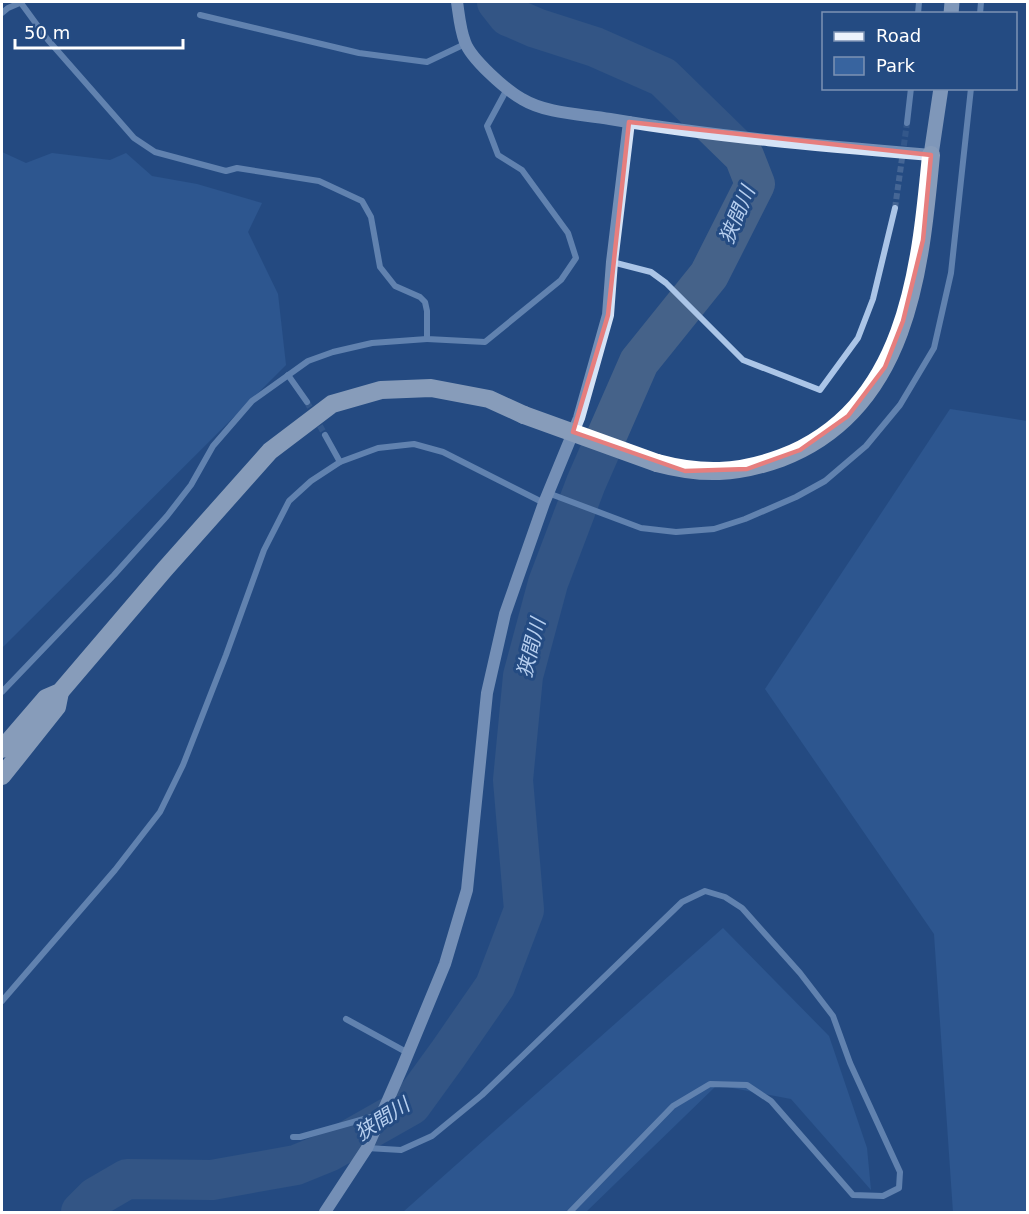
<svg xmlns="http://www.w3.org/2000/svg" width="1029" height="1214" font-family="'DejaVu Sans','Noto Sans JP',sans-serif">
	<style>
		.green { fill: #38649f }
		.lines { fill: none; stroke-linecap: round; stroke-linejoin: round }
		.river { stroke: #456289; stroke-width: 40 }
		.street-tunnel { stroke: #456695; stroke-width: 6; stroke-dasharray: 6 3; stroke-linecap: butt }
		.street { stroke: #abc5e7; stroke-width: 6 }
		.secondary { stroke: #d5e3f6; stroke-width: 12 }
		.primary { stroke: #edf3fd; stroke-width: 15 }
		.highway { stroke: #fff; stroke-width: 18 }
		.highway-bridge { stroke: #fff; stroke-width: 18 }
		.marked { fill: none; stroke: #e67e7e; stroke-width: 4.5; stroke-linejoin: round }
		.labels { text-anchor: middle; stroke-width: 6; stroke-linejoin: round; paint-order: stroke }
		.water-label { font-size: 20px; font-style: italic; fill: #b7cfef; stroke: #244b82 }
	</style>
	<rect width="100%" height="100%" fill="#244b82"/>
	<g class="green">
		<path d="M2,152L26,163L52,153L110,160L126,153L152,176L197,184L262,203L248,232L278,294L286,365L2,648Z"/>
		<path d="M950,409L1027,421V1212H953L934,934L765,689Z"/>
		<path d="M723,928L829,1036L867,1148L871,1190L791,1099L717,1085L586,1212H403Z"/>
	</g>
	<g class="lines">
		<path class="river" d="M81,1212L96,1197L127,1179L212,1180L296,1165L328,1152L411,1105L448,1054L495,986L524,910L513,780L523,676L548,583L586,483L639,362L709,275L755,184L744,156L663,77L595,47L536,28L508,16L497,2"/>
		<g class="street-tunnel">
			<path d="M895,208L907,123"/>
			<path d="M307,402L325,435"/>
		</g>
		<g class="street">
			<path d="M21,3L48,40L134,138L155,152L226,171L237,168L319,181L362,201L371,217L380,267L395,286L420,297L425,302L427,311V339L485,342L561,280L576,258L568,233L522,170L498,155L487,126L507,89"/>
			<path d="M2,13L8,8L22,2"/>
			<path d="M918,14L919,2"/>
			<path d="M980,14L981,2"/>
			<path d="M200,15L359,53L427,62L465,44"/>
			<path d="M907,123L911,88"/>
			<path d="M612,262L651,272L666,283L743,360L820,390L858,338L873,299L895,208"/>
			<path d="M288,375L307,402"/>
			<path d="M325,435L340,462"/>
			<path d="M548,493L641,528L676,532L714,529L745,519L796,497L825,481L866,446L900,405L934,348L951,273L971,88"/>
			<path d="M2,692L114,575L167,516L191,485L213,446L252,401L308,361L333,352L372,343L427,339"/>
			<path d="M2,1001L115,870L160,812L183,765L226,655L264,550L289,501L311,481L340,462L378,448L414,444L443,452L544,503"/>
			<path d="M346,1019L408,1053"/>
			<path d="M293,1137H300L382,1114"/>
			<path d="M367,1148L401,1150L432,1136L482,1095L682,902L705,891L725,897L742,908L800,973L833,1016L850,1063L900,1172L899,1188L883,1196L853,1195L771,1101L747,1085L710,1084L673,1106L570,1212"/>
		</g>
		<g class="secondary">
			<path d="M457,2C459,15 460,29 465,42C471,59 506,90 522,99C547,114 582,114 610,119C716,137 824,146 931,155"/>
			<path d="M325,1212L367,1148L402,1068L445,964L467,890L487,693L505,614L544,503L579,418L608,315L612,262L629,122"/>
		</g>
		<g class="primary">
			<path d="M951,14L952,2"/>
			<path d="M931,155L941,88"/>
		</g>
		<g class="highway">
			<path d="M657,463C702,475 737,474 781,458C907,410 920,272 931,155"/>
			<path d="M2,749L46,698L60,692L165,569L270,451L332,404L381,390L431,388L489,399L524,415"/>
			<path d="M2,776L57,707L60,692"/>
		</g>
		<path class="highway-bridge" d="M524,415L657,463"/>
	</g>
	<path d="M0 0H1029V1214H0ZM629,122L931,155L923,240L903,321L885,367L848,416L800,450L747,469L685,471L573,432L608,315Z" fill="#244b82" fill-opacity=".55" fill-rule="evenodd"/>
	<path class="marked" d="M629,122L931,155L923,240L903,321L885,367L848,416L800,450L747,469L685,471L573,432L608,315Z"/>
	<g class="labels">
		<g class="water-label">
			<text transform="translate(737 215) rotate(-67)" y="7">狭間川</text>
			<text transform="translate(531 648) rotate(-76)" y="7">狭間川</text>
			<text transform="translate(382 1119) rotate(-33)" y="7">狭間川</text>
		</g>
	</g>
	<rect width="1029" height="1214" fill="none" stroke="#ffffff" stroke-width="6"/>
	<rect x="822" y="12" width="195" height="78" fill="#244b82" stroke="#7c93b4" stroke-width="1.5"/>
	<rect x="834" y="32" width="30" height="9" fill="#edf3fd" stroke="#7c93b4" stroke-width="1.5"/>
	<text x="876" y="42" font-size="18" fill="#ffffff">Road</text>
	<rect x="834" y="57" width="30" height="18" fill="#38649f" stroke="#7c93b4" stroke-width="1.5"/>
	<text x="876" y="72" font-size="18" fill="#ffffff">Park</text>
	<path d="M15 39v9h168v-9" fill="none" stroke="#ffffff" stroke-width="3"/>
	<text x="24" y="39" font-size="18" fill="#ffffff" stroke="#244b82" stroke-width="4.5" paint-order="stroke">50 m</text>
</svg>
